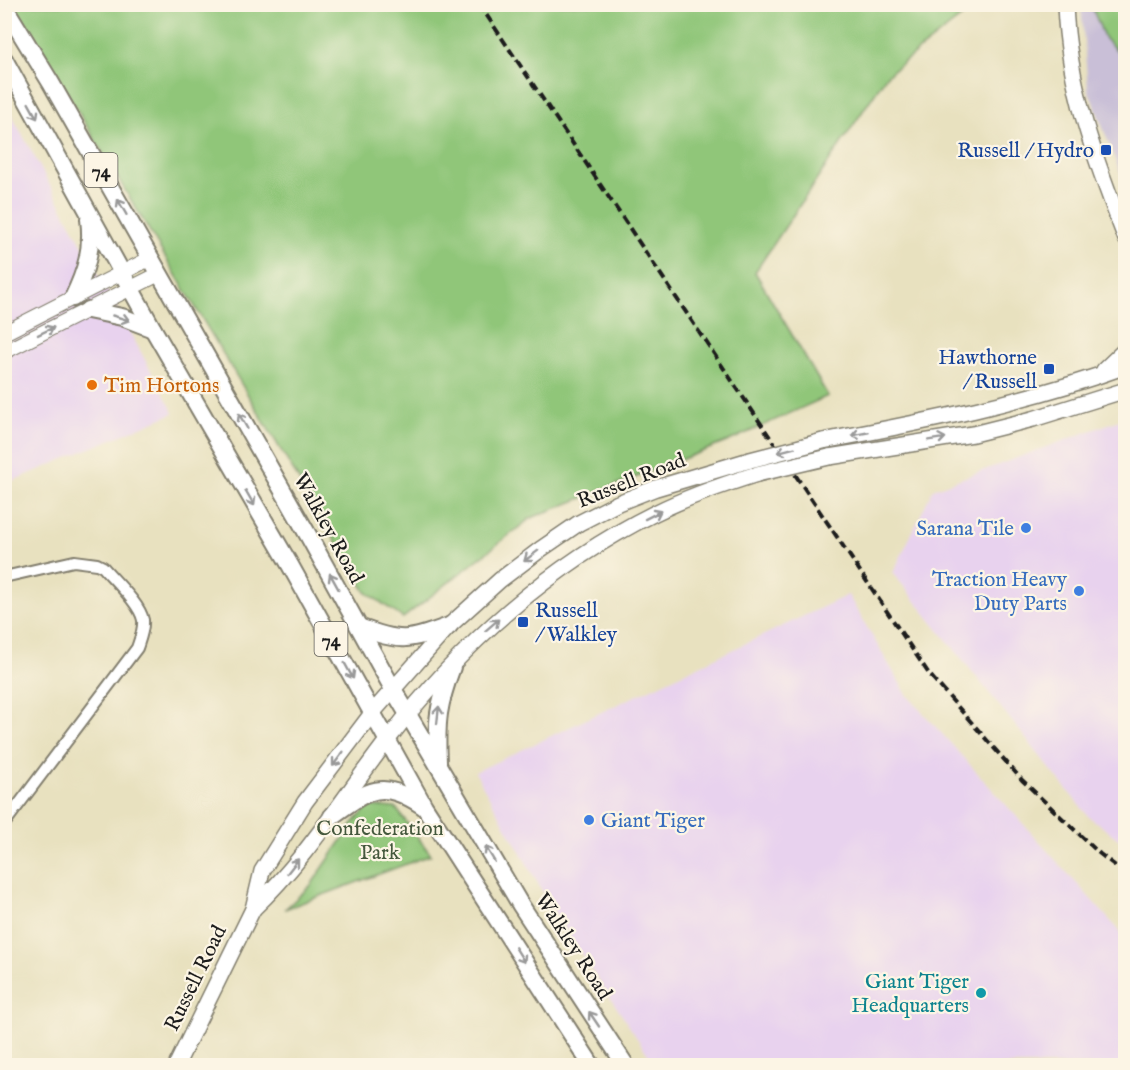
<svg xmlns="http://www.w3.org/2000/svg" width="1130" height="1070" font-family="'IM FELL English',serif">
	<style>
		.built { fill: #e8d2ee }
		.industrial { fill: #c9bfd7 }
		.green { fill: #90c679; stroke: #56714a; stroke-width: 1.5 }
		.lines { fill: none; stroke-linecap: round; stroke-linejoin: round }
		.minor-casing { stroke: #827e6e; stroke-width: 14 }
		.tertiary-casing { stroke: #827e6e; stroke-width: 16 }
		.secondary-casing { stroke: #827e6e; stroke-width: 18 }
		.primary-casing { stroke: #827e6e; stroke-width: 20 }
		.minor { stroke: #fff; stroke-width: 10 }
		.tertiary { stroke: #fff; stroke-width: 14 }
		.secondary { stroke: #fff; stroke-width: 15 }
		.primary { stroke: #fff; stroke-width: 16 }
		.rail { stroke: #1c1c1c; stroke-width: 4; stroke-dasharray: 9 4.5; stroke-linecap: butt }
		.secondary-bridge-casing { stroke: #827e6e; stroke-width: 18; stroke-linecap: butt }
		.secondary-bridge { stroke: #fff; stroke-width: 15 }
		.oneway { stroke: #999 }
		.transit-dot { fill: #1a4fb4; stroke: #fcf5e5; stroke-width: 2 }
		.food-dot { fill: #e8710a; stroke: #fcf5e5; stroke-width: 2 }
		.shop-dot { fill: #3f7fe0; stroke: #fcf5e5; stroke-width: 2 }
		.culture-dot { fill: #0f9aa8; stroke: #fcf5e5; stroke-width: 2 }
		.labels { text-anchor: middle; stroke-width: 4.5; stroke-linejoin: round; paint-order: stroke }
		.shield { fill: #fcf5e5; stroke: #5f5d58; stroke-width: 1.5 }
		.shield-label { font-size: 20px; font-weight: bold; fill: #1c1c1c }
		.transit-label { font-size: 21px; fill: #164399; stroke: #fcf5e5; text-anchor: end }
		.food-label { font-size: 21px; fill: #c56008; stroke: #fcf5e5; text-anchor: start }
		.street-label { font-size: 21px; fill: #1c1c1c; stroke: #fcf5e5 }
		.shop-label { font-size: 21px; fill: #366cbe; stroke: #fcf5e5; text-anchor: end }
		.park-label { font-size: 21px; fill: #45583d; stroke: #fcf5e5 }
		.culture-label { font-size: 21px; fill: #0d838f; stroke: #fcf5e5; text-anchor: end }
	</style>
	<rect width="100%" height="100%" fill="#fcf5e5"/>
	<filter id="ink" filterUnits="userSpaceOnUse"><feTurbulence type="fractalNoise" baseFrequency=".0167" numOctaves="2"/><feDisplacementMap in="SourceGraphic" scale="12" xChannelSelector="R" yChannelSelector="G"/><feConvolveMatrix kernelMatrix="1 2 1 2 8 2 1 2 1" color-interpolation-filters="sRGB"/></filter>
	<filter id="wash" filterUnits="userSpaceOnUse"><feTurbulence type="fractalNoise" baseFrequency=".008" numOctaves="4" result="noise"/><feDisplacementMap in="SourceGraphic" scale="24" xChannelSelector="R" yChannelSelector="G"/><feGaussianBlur stdDeviation="1.35" result="paint"/><feColorMatrix in="noise" values="0 0 0 0 0 0 0 0 0 0 0 0 0 0 0 0 0 1.4 0 .05"/><feComposite in="paint" operator="in"/></filter>
	<g filter="url(#wash)">
		<rect width="100%" height="100%" fill="#e8e1bf"/>
		<g class="built">
			<path d="M4,101L174,413L5,484H4Z"/>
			<path d="M1125,418H1126L1125,844L1088,816L893,573L933,489Z"/>
			<path d="M848,595L907,695L1125,937V1065H655L558,919L475,772Z"/>
		</g>
		<path class="industrial" d="M1081,5H1125V185L1088,89Z"/>
		<g class="green">
			<path d="M14,5H977L887,75L755,272L828,396L729,441L531,518L403,618L366,592Z"/>
			<path d="M1091,5H1125V58L1105,39Z"/>
			<path d="M369,806L396,808L431,855L285,909L311,885L355,821Z"/>
		</g>
	</g>
	<g filter="url(#ink)">
		<g class="lines">
			<defs>
				<path id="minor" d="M4,577L74,561L97,564L103,567C114,580 140,604 143,620C144,630 140,639 137,648L4,824"/>
				<g id="tertiary">
					<path d="M4,333L151,258"/>
					<path d="M4,352L159,274"/>
				</g>
				<g id="secondary">
					<path d="M1065,4C1068,88 1096,162 1126,239"/>
					<path d="M1104,370L1126,349"/>
					<path d="M823,441C925,422 1027,402 1126,366"/>
					<path d="M829,457L973,434L1033,419L1126,390"/>
					<path d="M253,909C307,858 344,796 389,738C460,646 550,565 655,513C687,497 722,485 757,474"/>
					<path d="M176,1066L253,909L262,871L305,802L373,712L449,626L500,580L541,549L579,523L618,503L656,488L750,460"/>
				</g>
				<g id="primary">
					<path d="M4,6L51,83L308,535L393,689L520,904L626,1066"/>
					<path d="M4,59L153,329L290,565L424,806L592,1066"/>
					<path d="M73,298C86,271 93,249 89,219"/>
					<path d="M88,310L122,317L153,329"/>
					<path d="M359,627C402,643 407,641 449,626"/>
					<path d="M438,762C436,721 438,705 452,667"/>
					<path d="M332,816C369,789 382,779 423,806"/>
				</g>
			</defs>
			<use href="#minor" class="minor-casing"/>
			<use href="#tertiary" class="tertiary-casing"/>
			<use href="#secondary" class="secondary-casing"/>
			<use href="#primary" class="primary-casing"/>
			<use href="#minor" class="minor"/>
			<use href="#tertiary" class="tertiary"/>
			<use href="#secondary" class="secondary"/>
			<use href="#primary" class="primary"/>
			<path class="rail" d="M479,4L929,674L1022,780L1100,854L1126,874"/>
			<defs>
				<g id="secondary-bridge">
					<path d="M750,460L823,441"/>
					<path d="M757,474L829,457"/>
				</g>
			</defs>
			<use href="#secondary-bridge" class="secondary-bridge-casing"/>
			<use href="#secondary-bridge" class="secondary-bridge"/>
		</g>
		<defs><path id="oneway-shaft" d="M-6 0H5M1.5-3L5.5 0L1.5 3" fill="none" stroke-width="1.6" stroke-linecap="round" stroke-linejoin="round" transform="scale(1.5)"/></defs>
		<g class="oneway">
			<use href="#oneway-shaft" transform="translate(33 111) rotate(61)"/>
			<use href="#oneway-shaft" transform="translate(122 207) rotate(-120)"/>
			<use href="#oneway-shaft" transform="translate(121 318) rotate(16)"/>
			<use href="#oneway-shaft" transform="translate(46 331) rotate(-26)"/>
			<use href="#oneway-shaft" transform="translate(243 421) rotate(-120)"/>
			<use href="#oneway-shaft" transform="translate(860 434) rotate(169)"/>
			<use href="#oneway-shaft" transform="translate(937 439) rotate(-9)"/>
			<use href="#oneway-shaft" transform="translate(786 450) rotate(165)"/>
			<use href="#oneway-shaft" transform="translate(250 498) rotate(60)"/>
			<use href="#oneway-shaft" transform="translate(653 515) rotate(-27)"/>
			<use href="#oneway-shaft" transform="translate(531 556) rotate(143)"/>
			<use href="#oneway-shaft" transform="translate(334 581) rotate(-119)"/>
			<use href="#oneway-shaft" transform="translate(492 625) rotate(-41)"/>
			<use href="#oneway-shaft" transform="translate(349 671) rotate(61)"/>
			<use href="#oneway-shaft" transform="translate(438 715) rotate(-84)"/>
			<use href="#oneway-shaft" transform="translate(338 759) rotate(127)"/>
			<use href="#oneway-shaft" transform="translate(490 854) rotate(-121)"/>
			<use href="#oneway-shaft" transform="translate(293 866) rotate(-52)"/>
			<use href="#oneway-shaft" transform="translate(520 955) rotate(58)"/>
			<use href="#oneway-shaft" transform="translate(594 1019) rotate(-124)"/>
		</g>
	</g>
	<g class="transit-dot">
		<rect x="1100" y="144" width="12" height="12" rx="3"/>
		<rect x="1043" y="363" width="12" height="12" rx="3"/>
		<rect x="517" y="616" width="12" height="12" rx="3"/>
	</g>
	<circle class="food-dot" cx="92" cy="385" r="6"/>
	<g class="shop-dot">
		<circle cx="1026" cy="528" r="6"/>
		<circle cx="1079" cy="591" r="6"/>
		<circle cx="589" cy="820" r="6"/>
	</g>
	<circle class="culture-dot" cx="981" cy="993" r="6"/>
	<g class="labels">
		<g class="shield">
			<rect x="84.5" y="153" width="33" height="34" rx="4.5"/>
			<rect x="314.5" y="622" width="33" height="34" rx="4.5"/>
		</g>
		<g class="shield-label">
			<text x="101" y="177">74</text>
			<text x="331" y="646">74</text>
		</g>
		<g class="transit-label">
			<text x="1094" y="157">Russell / Hydro</text>
			<text x="1037" y="364">Hawthorne<tspan x="1037" dy="24">/ Russell</tspan></text>
			<text x="535" y="617" text-anchor="start">Russell<tspan x="535" dy="24">/ Walkley</tspan></text>
		</g>
		<g class="food-label">
			<text x="104" y="392">Tim Hortons</text>
		</g>
		<g class="street-label">
			<text transform="translate(631 480) rotate(-22)" y="7">Russell Road</text>
			<text transform="translate(329 528) rotate(61)" y="7">Walkley Road</text>
			<text transform="translate(574 946) rotate(57)" y="7">Walkley Road</text>
			<text transform="translate(195 978) rotate(-64)" y="7">Russell Road</text>
		</g>
		<g class="shop-label">
			<text x="1014" y="535">Sarana Tile</text>
			<text x="1067" y="586">Traction Heavy<tspan x="1067" dy="24">Duty Parts</tspan></text>
			<text x="601" y="827" text-anchor="start">Giant Tiger</text>
		</g>
		<g class="park-label">
			<text x="380" y="835">Confederation<tspan x="380" dy="24">Park</tspan></text>
		</g>
		<g class="culture-label">
			<text x="969" y="988">Giant Tiger<tspan x="969" dy="24">Headquarters</tspan></text>
		</g>
	</g>
	<rect width="1130" height="1070" fill="none" stroke="#fcf5e5" stroke-width="24"/>
</svg>
